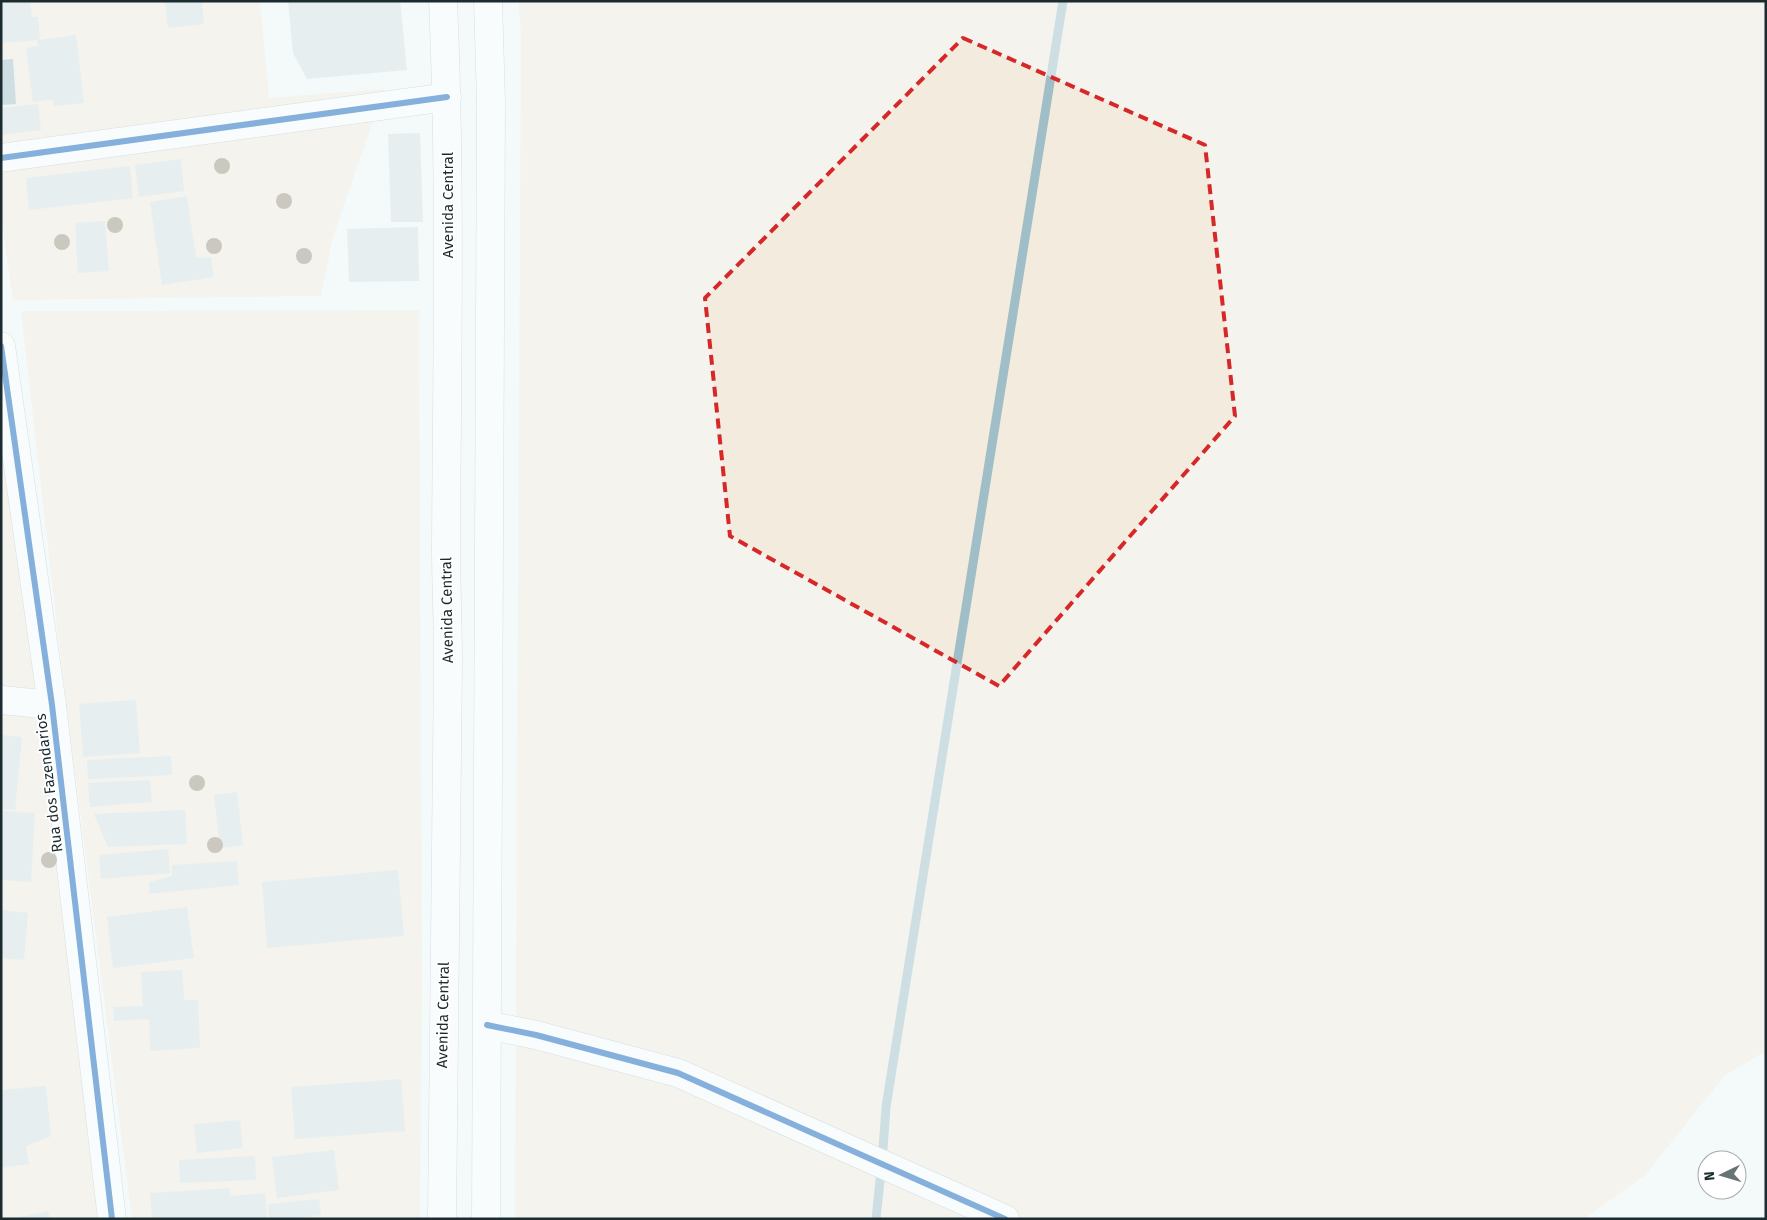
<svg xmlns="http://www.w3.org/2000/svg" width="1767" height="1220" font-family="'Fira Sans',sans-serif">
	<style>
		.green { fill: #f3ebde }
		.water { fill: #9fbec7 }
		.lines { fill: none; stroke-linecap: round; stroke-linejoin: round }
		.stream { stroke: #9fbec7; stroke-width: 9 }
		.building { fill: #d6e1e4 }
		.minor-casing { stroke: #b6c0c2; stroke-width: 29 }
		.secondary-casing { stroke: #b6c0c2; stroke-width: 29 }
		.minor { stroke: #fdfefe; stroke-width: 28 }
		.secondary { stroke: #fdfefe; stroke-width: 28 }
		.cycleway-casing { stroke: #fff; stroke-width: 9 }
		.cycleway { stroke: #0057b8; stroke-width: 6 }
		.tree { fill: #988d78 }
		.marked { fill: none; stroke: #d62828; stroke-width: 4; stroke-dasharray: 10 6; stroke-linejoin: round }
		.labels { text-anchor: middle; stroke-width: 4; stroke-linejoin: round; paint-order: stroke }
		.street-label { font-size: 15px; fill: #1c2b2f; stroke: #fff }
	</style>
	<rect width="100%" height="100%" fill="#f4f9fa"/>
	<g class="green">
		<path d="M1,1H260L269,98L384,89L333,237L321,296L13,300L1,216Z"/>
		<path d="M518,1H1766V1051L1724,1076L1645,1175L1584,1219H515L521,32Z"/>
		<path d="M419,310L422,983L420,1219H132L62,669L21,311Z"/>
		<path d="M1,392L98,1219H1Z"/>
	</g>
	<path class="water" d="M13,59L16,104L1,105V60Z"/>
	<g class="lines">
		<g class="stream">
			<path d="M883,1149L886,1107L1063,1"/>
			<path d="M876,1219L881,1171"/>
		</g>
	</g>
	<g class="building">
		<path d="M1,1H30L32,17H38L40,40L76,35L84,103L54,106L53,99L33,102L26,48L38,46L37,40L1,43Z"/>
		<path d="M165,1H202L204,24L168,28Z"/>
		<path d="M288,1H400L407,70L307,79L293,53Z"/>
		<path d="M38,104L41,130L1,135V108Z"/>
		<path d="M420,133L423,222H391L388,134Z"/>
		<path d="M181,159L184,191L139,197L135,165Z"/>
		<path d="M130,166L133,198L29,210L26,178Z"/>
		<path d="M187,196L196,258L211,257L214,277L162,285L150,202Z"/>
		<path d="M105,221L109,271L78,273L75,223Z"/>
		<path d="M418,227L419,281L349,282L347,229Z"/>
		<path d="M136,700L140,753L83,757L79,704Z"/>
		<path d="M1,735L22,737L15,810L1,809Z"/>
		<path d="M171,756L172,775L88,779L87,760Z"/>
		<path d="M150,780L152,802L90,807L88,783Z"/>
		<path d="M237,792L243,845L220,848L214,795Z"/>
		<path d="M185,810L187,844L108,847L94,814Z"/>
		<path d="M1,811L35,813L31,882L1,880Z"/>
		<path d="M168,849L170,873L101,879L99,855Z"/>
		<path d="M237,861L239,885L149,894V882L172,876V865Z"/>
		<path d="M398,870L404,936L267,948L262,882Z"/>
		<path d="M187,907L194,958L113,968L107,917Z"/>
		<path d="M1,910L28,913L24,960L1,958Z"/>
		<path d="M182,970L184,1000H198L200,1048L150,1051L149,1019L114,1021L113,1007L143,1006L141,972Z"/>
		<path d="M401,1079L405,1131L295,1139L291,1087Z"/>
		<path d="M46,1086L51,1136L26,1146L29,1164L1,1168V1090Z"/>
		<path d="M240,1120L243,1148L197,1153L194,1124Z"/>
		<path d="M334,1150L339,1190L277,1198L272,1157Z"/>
		<path d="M255,1156L256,1180L180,1183L179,1160Z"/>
		<path d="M230,1188V1196L265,1193L267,1219H152L150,1193Z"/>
		<path d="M319,1199L321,1215L288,1219H269L268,1204Z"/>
		<path d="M48,1211L50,1219H16V1218Z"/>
	</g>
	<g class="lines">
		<defs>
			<g id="minor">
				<path d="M1,158L447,97"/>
				<path d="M1,346L52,705L112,1219"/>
				<path d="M1,700L52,705"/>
				<path d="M487,1025L536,1035L678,1073L1005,1219"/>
			</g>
			<g id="secondary">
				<path d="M442,1219C443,1033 447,848 448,662C448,623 446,584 446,546C447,364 451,183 443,1"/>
				<path d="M486,1219L491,102L488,1"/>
			</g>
		</defs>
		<use href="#minor" class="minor-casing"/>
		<use href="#secondary" class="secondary-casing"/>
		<use href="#minor" class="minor"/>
		<use href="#secondary" class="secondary"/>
		<defs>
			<g id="cycleway">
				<path d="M1,158L447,97"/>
				<path d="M1,346L52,705L112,1219"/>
				<path d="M487,1025L536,1035L678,1073L1005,1219"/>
			</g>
		</defs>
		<use href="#cycleway" class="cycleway-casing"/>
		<use href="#cycleway" class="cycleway"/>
	</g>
	<g class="tree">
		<circle cx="222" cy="166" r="8"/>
		<circle cx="284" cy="201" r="8"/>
		<circle cx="115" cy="225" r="8"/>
		<circle cx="62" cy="242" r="8"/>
		<circle cx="214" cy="246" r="8"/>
		<circle cx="304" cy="256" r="8"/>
		<circle cx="197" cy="783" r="8"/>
		<circle cx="215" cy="845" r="8"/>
		<circle cx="49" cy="860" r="8"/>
	</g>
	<path d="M0 0H1767V1220H0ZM963,38L1205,145L1235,416L999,686L730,536L705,298Z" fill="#f4f9fa" fill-opacity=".55" fill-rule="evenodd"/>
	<path class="marked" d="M963,38L1205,145L1235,416L999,686L730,536L705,298Z"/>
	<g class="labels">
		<g class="street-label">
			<text transform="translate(448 205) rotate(-90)" y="5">Avenida Central</text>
			<text transform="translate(447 610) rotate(-91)" y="5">Avenida Central</text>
			<text transform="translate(49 783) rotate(-97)" y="5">Rua dos Fazendarios</text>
			<text transform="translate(443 1015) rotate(-89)" y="5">Avenida Central</text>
		</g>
	</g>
	<rect width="1767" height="1220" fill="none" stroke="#1c2b2f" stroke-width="5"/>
	<g transform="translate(1722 1175) rotate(265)"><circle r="24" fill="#ffffff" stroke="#a4aaac"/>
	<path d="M0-4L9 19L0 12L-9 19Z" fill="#687376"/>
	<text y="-8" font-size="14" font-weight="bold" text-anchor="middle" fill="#1c2b2f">N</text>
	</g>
</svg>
